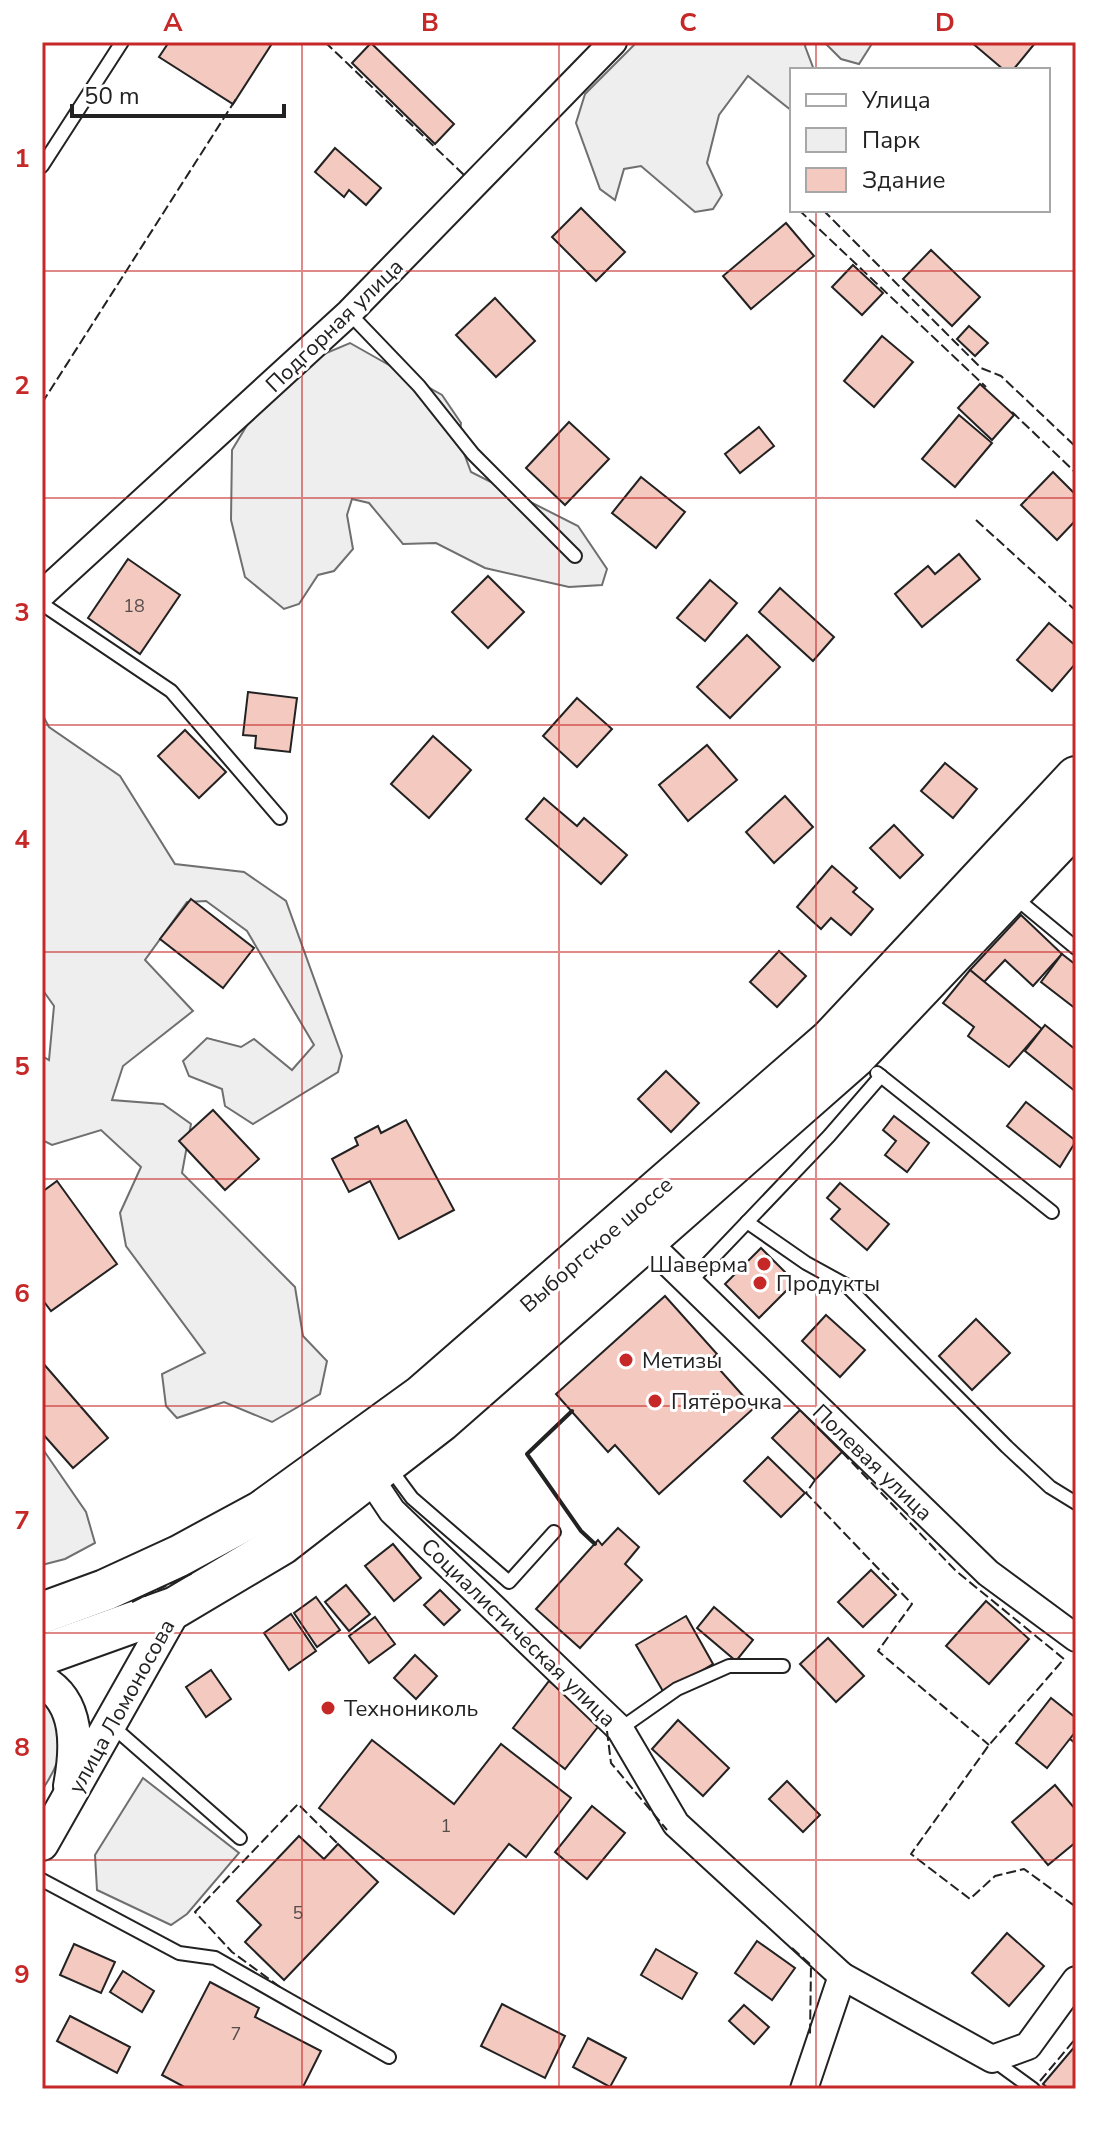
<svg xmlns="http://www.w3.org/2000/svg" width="1118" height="2131" font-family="'Nunito Sans',sans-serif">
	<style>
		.green { fill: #eee; stroke: #6f6f6f; stroke-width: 2 }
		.building { fill: #f3c9c0; stroke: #222; stroke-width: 2 }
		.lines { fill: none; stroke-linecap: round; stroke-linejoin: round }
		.service-casing { stroke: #222; stroke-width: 16 }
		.minor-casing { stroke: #222; stroke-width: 30 }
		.tertiary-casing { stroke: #222; stroke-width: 36 }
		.primary-casing { stroke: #222; stroke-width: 44 }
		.service { stroke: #fff; stroke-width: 12 }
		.minor { stroke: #fff; stroke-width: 26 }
		.tertiary { stroke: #fff; stroke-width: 32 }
		.primary { stroke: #fff; stroke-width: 40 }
		.fence { stroke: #222; stroke-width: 2; stroke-dasharray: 10 4; stroke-linecap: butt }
		.wall { stroke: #222; stroke-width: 4 }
		.grid { fill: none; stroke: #c62828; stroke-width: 2; stroke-opacity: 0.55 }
		.poi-dot { fill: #c62828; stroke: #fff; stroke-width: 3 }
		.labels { text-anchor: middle; stroke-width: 6; stroke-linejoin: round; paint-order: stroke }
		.number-label { font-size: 18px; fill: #564c4a }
		.street-label { font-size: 22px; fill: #222; stroke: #fff }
		.poi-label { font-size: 22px; fill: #222; stroke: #fff; text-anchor: start }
		.neatline { fill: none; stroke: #c62828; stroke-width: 3 }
		.grid-label { font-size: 26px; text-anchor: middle; font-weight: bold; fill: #c62828 }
	</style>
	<rect width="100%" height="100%" fill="#fff"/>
	<g class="green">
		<path d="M637,42H807L805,46L814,70H792V111L748,76L719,115L707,163L722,195L713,209L695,212L641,166L624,169L615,200L600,189L576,123L585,94Z"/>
		<path d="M824,42H873L859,64L841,59Z"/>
		<path d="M350,343L442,395L461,423L459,440L471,472L578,526L607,569L602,585L569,587L485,568L436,543L403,544L369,503L352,499L347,515L353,549L334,571L318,575L299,604L284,609L245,577L231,520L232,450L252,417L312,359Z"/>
		<path d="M42,714L49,727L120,776L175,864L244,872L286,901L342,1056L338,1072L253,1124L225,1106L222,1089L189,1076L183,1061L207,1038L241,1047L254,1039L292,1070L314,1045L247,931L206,901L187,902L145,960L193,1011L123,1066L112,1100L163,1104L191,1124L182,1173L295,1287L303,1336L327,1361L320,1394L272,1422L224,1402L177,1418L166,1406L162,1374L205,1353L126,1246L120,1213L141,1167L101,1130L52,1145L42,1140V1056L49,1060L54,1006L42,989Z"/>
		<path d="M42,1448L86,1512L95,1543L65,1559L42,1565Z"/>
		<path d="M42,1697C73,1728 64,1758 42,1790Z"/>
		<path d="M143,1778L239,1853L187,1914L171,1925L97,1890L95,1855Z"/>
	</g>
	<g class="building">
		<path d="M169,42H273L233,104L159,57Z"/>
		<path d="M971,42H1036L1013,70H1004Z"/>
		<path d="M371,43L454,124L435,144L352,63Z"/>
		<path d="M335,148L381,188L366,205L349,190L344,197L315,172Z"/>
		<path d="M581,208L625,252L596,281L552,237Z"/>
		<path d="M786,223L814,256L751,309L723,276Z"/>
		<path d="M931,250L980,297L952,326L903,279Z"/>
		<path d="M853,265L883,293L862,315L832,287Z"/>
		<path d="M495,298L535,341L496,377L456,335Z"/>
		<path d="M969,326L988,343L975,356L957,339Z"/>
		<path d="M882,336L913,362L874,407L844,381Z"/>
		<path d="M980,384L1014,415L992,440L958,408Z"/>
		<path d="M959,415L992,443L955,487L922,459Z"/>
		<path d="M569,422L609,459L565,505L526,468Z"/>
		<path d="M759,427L774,446L740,473L725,454Z"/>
		<path d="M1053,472L1076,495V520L1057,540L1021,505Z"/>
		<path d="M641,477L685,512L656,548L612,513Z"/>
		<path d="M959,554L980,579L922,627L895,594L928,566L935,574Z"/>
		<path d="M128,559L180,595L140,654L88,618Z"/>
		<path d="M488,576L524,612L488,648L452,612Z"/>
		<path d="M710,580L737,603L705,641L677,618Z"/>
		<path d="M780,588L834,637L813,661L759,612Z"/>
		<path d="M1049,623L1076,646V663L1052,691L1017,660Z"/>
		<path d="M747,635L780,667L730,718L697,687Z"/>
		<path d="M248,692L297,698L290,752L255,748L256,736L243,735Z"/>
		<path d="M577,698L612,729L577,767L543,736Z"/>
		<path d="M185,730L226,772L199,798L158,756Z"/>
		<path d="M433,736L471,770L429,818L391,784Z"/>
		<path d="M707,745L737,780L688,821L659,785Z"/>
		<path d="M945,763L977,789L953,818L921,791Z"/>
		<path d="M785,796L813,827L774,863L746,832Z"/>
		<path d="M544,798L577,826L584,818L627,855L601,884L526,819Z"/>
		<path d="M894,825L923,855L900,878L870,848Z"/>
		<path d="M832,866L857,888L853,892L873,909L851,935L831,918L821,929L797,907Z"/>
		<path d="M191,899L254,948L223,988L160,939Z"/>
		<path d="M1021,915L1062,954L1033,986L1005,960L984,982L970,970Z"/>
		<path d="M779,951L806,976L777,1007L750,982Z"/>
		<path d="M1062,954L1076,965V1009L1041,982Z"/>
		<path d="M970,970L1042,1029L1009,1067L968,1036L974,1027L943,1003Z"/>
		<path d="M1045,1025L1076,1050V1092L1025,1051Z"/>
		<path d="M666,1071L699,1103L671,1132L638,1099Z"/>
		<path d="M1026,1102L1076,1141L1060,1167L1007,1126Z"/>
		<path d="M213,1110L259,1159L225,1190L179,1141Z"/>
		<path d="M894,1116L929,1143L907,1172L885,1155L896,1141L883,1130Z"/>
		<path d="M406,1120L454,1210L399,1239L370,1181L349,1192L332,1159L358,1145L355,1138L378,1126L381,1133Z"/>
		<path d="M57,1181L117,1264L51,1311L42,1299V1192Z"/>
		<path d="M840,1183L889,1224L867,1250L831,1219L840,1209L827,1198Z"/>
		<path d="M761,1248L795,1282L759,1318L725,1284Z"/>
		<path d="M665,1296L717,1354L711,1360L754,1408L659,1494L615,1445L608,1452L556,1394Z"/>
		<path d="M826,1315L865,1350L840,1377L802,1341Z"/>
		<path d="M976,1319L1010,1353L972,1390L939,1356Z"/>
		<path d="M42,1362L108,1438L73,1468L42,1433Z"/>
		<path d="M800,1410L842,1452L815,1480L772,1438Z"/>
		<path d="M768,1457L805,1493L781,1517L744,1481Z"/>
		<path d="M618,1528L639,1547L625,1564L642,1580L580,1648L536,1609L598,1540L602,1545Z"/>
		<path d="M393,1544L421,1578L394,1601L365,1566Z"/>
		<path d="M871,1570L896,1595L863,1627L838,1602Z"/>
		<path d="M346,1585L370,1614L349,1631L325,1602Z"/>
		<path d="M440,1590L460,1610L444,1625L424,1605Z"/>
		<path d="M316,1597L340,1630L317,1647L294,1613Z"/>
		<path d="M986,1601L1029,1639L989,1684L946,1646Z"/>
		<path d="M714,1607L753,1640L736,1661L697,1628Z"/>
		<path d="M291,1614L316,1651L289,1670L264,1633Z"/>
		<path d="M686,1616L713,1664L664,1693L636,1645Z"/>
		<path d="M375,1617L395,1644L369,1663L349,1636Z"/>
		<path d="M828,1638L864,1676L836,1702L800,1664Z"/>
		<path d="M415,1655L437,1676L416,1699L394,1678Z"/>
		<path d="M211,1670L231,1699L206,1717L186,1687Z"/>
		<path d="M549,1681L601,1723L565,1769L513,1728Z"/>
		<path d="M1051,1698L1076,1718V1731L1047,1768L1016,1743Z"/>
		<path d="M678,1720L729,1768L703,1796L652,1749Z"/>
		<path d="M372,1740L454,1804L501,1744L571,1798L526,1857L509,1844L454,1914L319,1808Z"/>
		<path d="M787,1781L820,1815L803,1832L769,1799Z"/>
		<path d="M1055,1785L1076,1810V1842L1048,1865L1012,1822Z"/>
		<path d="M592,1806L625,1833L587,1879L555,1852Z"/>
		<path d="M299,1836L324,1859L338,1844L378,1882L284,1980L245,1942L261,1925L237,1901Z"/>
		<path d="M1007,1933L1044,1966L1009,2006L972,1973Z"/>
		<path d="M757,1941L795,1968L772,2000L735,1973Z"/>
		<path d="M74,1944L115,1962L101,1993L60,1975Z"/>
		<path d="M656,1949L697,1973L682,1999L641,1975Z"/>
		<path d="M123,1971L154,1991L142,2012L110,1992Z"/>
		<path d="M210,1982L259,2008L255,2017L321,2051L302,2089H188L162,2075Z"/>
		<path d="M502,2004L565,2036L545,2078L481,2046Z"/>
		<path d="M744,2005L769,2027L754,2044L729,2021Z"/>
		<path d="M70,2016L130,2047L117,2073L57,2041Z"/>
		<path d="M588,2038L626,2058L610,2087L573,2067Z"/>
		<path d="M1076,2045V2089H1049L1043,2084Z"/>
	</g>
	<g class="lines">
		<defs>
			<g id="service">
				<path d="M42,166L122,42"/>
				<path d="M349,313L419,386L473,454L575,556"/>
				<path d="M42,604L171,691L280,818"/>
				<path d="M1013,896L1076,948"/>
				<path d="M877,1073L1052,1212"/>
				<path d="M747,1222L806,1263L846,1285L1007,1447L1050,1487L1076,1503"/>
				<path d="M688,1284L829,1136L881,1076"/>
				<path d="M389,1467L412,1498L509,1582L554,1532"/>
				<path d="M111,1725L240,1838"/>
				<path d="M620,1729L677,1689L729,1666H783"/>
				<path d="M42,1880L179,1953L215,1958L389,2057"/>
				<path d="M993,2060L1033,2089"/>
			</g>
			<g id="minor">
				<path d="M42,594L349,313L613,42"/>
				<path d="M646,1241L988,1573L1076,1638"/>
				<path d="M370,1478L392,1511L620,1729L676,1824L842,1976L992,2059L1028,2046L1076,1980"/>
				<path d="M804,2089L842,1976"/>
			</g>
			<g id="tertiary">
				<path d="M42,1681C80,1702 77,1749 70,1786"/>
				<path d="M42,1844L176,1607"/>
			</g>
			<g id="primary">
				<path d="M42,1613L105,1590L179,1556L262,1511L421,1396L831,1039L1076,777"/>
				<path d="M42,1655L176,1607L282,1544L441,1421L855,1057L1076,824"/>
			</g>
		</defs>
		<use href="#service" class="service-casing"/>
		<use href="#minor" class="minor-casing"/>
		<use href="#tertiary" class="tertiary-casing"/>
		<use href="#primary" class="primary-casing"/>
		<use href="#service" class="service"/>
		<use href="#minor" class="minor"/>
		<use href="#tertiary" class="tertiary"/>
		<use href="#primary" class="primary"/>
		<g class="fence">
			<path d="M325,42L464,175"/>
			<path d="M790,202L792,203"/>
			<path d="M799,210L986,387"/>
			<path d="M823,210L981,368L1001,376L1076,447"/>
			<path d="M42,403L236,99"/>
			<path d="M1012,412L1076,473"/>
			<path d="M976,520L1076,611"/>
			<path d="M842,1452L956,1571L1064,1659L989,1745L911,1854L970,1899L995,1876L1024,1869L1076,1907"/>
			<path d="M815,1480L806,1493L912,1604L878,1651L989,1745"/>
			<path d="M132,1602L193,1573"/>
			<path d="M607,1731L611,1763L667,1830"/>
			<path d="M1070,1739L1076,1744"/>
			<path d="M792,1948L811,1965L810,2036"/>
			<path d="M280,1987L232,1952L195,1912L298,1804L338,1844"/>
			<path d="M1040,2081L1076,2038"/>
		</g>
		<path class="wall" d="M572,1411L527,1454L581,1531L595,1544"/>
	</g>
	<path class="grid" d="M302,42V2089M559,42V2089M816,42V70M816,210V2089M42,271H1076M42,498H1076M42,725H1076M42,952H1076M42,1179H1076M42,1406H1076M42,1633H1076M42,1860H1076"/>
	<g class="poi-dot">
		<circle cx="764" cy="1264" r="8"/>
		<circle cx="760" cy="1283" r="8"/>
		<circle cx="626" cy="1360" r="8"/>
		<circle cx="655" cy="1401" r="8"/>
		<circle cx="328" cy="1708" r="8"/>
	</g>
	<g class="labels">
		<g class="number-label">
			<text x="134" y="612">18</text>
			<text x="446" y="1832">1</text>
			<text x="298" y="1919">5</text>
			<text x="236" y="2040">7</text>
		</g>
		<g class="street-label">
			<text transform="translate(334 325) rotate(-44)" y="8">Подгорная улица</text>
			<text transform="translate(596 1244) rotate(-41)" y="8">Выборгское шоссе</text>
			<text transform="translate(873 1462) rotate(44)" y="8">Полевая улица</text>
			<text transform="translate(519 1632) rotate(44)" y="8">Социалистическая улица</text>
			<text transform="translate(121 1706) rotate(-61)" y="8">улица Ломоносова</text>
		</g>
		<g class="poi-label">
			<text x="748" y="1272" text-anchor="end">Шаверма</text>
			<text x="776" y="1291">Продукты</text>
			<text x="642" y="1368">Метизы</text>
			<text x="671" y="1409">Пятёрочка</text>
			<text x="344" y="1716">Технониколь</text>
		</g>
	</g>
	<rect width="1118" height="2131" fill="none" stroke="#ffffff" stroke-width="88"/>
	<rect x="790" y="68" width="260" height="144" fill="#ffffff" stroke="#a7a7a7" stroke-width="2"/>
	<rect x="806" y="94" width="40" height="12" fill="#ffffff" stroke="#a7a7a7" stroke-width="2"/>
	<text x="862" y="108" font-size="24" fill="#222222">Улица</text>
	<rect x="806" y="128" width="40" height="24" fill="#eeeeee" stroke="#a7a7a7" stroke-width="2"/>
	<text x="862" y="148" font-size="24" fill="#222222">Парк</text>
	<rect x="806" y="168" width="40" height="24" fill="#f3c9c0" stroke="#a7a7a7" stroke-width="2"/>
	<text x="862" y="188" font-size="24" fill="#222222">Здание</text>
	<path d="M72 104v12h212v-12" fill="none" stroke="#222222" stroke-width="4"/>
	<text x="84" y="104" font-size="24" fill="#222222" stroke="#ffffff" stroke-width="6" paint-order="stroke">50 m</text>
	<rect x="44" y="44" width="1030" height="2043" class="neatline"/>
	<g class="grid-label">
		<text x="173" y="31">A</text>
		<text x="430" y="31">B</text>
		<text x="688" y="31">C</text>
		<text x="945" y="31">D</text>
		<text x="22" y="167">1</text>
		<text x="22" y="394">2</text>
		<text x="22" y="621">3</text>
		<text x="22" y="848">4</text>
		<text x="22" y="1075">5</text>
		<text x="22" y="1302">6</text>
		<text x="22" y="1529">7</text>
		<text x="22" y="1756">8</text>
		<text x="22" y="1983">9</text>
	</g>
</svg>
